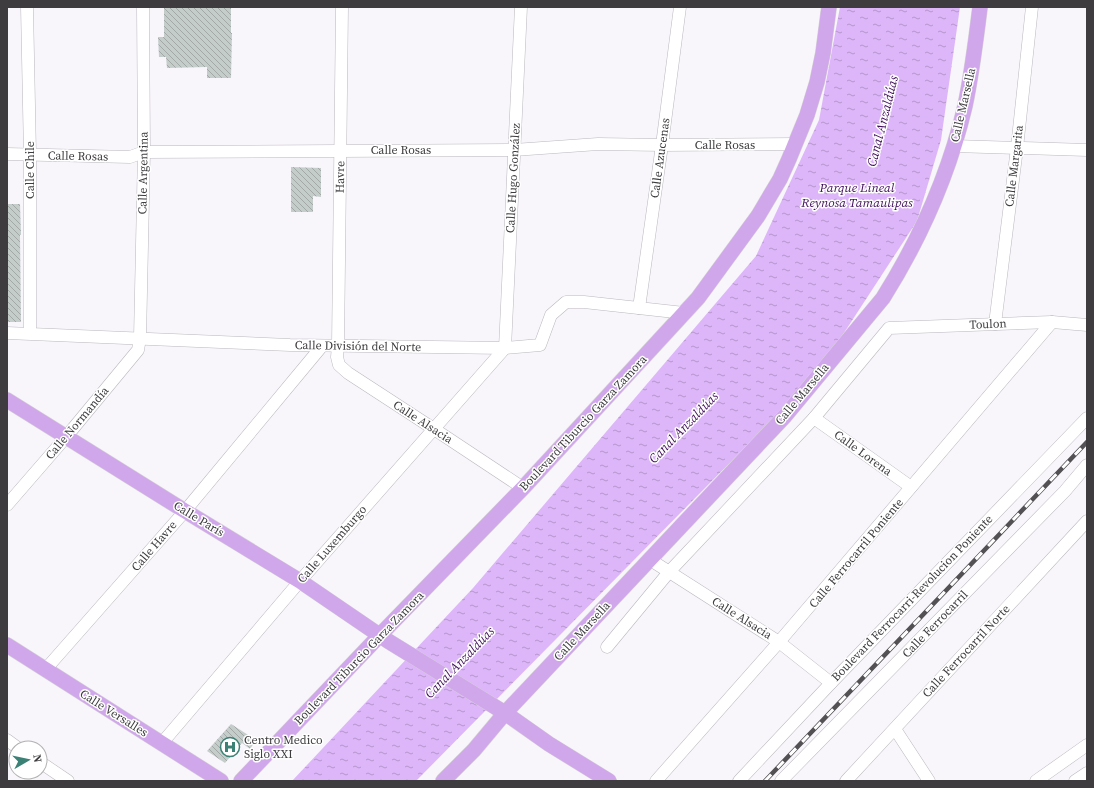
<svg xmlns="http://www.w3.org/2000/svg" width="1094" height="788" font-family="'Source Serif 4',serif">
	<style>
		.water { fill: url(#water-ripples) }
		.building { fill: url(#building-back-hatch) }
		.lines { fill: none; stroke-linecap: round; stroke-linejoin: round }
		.minor-casing { stroke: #bbb8be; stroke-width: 13 }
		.major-casing { stroke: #d5d4d5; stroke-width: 16 }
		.minor { stroke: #fff; stroke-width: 12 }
		.major { stroke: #d1a7eb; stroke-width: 15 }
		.rail-casing { stroke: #535154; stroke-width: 4.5 }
		.rail { stroke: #fff; stroke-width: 3; stroke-dasharray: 9; stroke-linecap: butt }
		.labels { text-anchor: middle; stroke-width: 3; stroke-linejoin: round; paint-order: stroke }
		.street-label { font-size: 12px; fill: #3e3c3f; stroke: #fff }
		.poi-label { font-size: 12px; fill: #3e3c3f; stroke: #fff; text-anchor: start }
		.water-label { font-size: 13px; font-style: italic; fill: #400f59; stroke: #fff }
	</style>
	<defs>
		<pattern id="water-ripples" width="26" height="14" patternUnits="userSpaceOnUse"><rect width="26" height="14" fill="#ddb6f9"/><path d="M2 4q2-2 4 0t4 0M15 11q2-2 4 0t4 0" fill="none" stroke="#b595cb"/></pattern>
		<pattern id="building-back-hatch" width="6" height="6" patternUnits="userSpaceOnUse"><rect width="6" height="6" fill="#c5cdcb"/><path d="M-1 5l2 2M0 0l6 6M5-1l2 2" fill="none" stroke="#a1a8a6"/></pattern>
	</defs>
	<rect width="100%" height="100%" fill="#f8f5fb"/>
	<path class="water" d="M840,7H960L941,140L917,221L840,339L776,416L416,781H292L473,588L756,256L819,120Z"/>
	<g class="building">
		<path d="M164,7H231V33H232L231,78H207V67L167,68L166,57H159L158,37H164Z"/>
		<path d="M291,167L321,168V197L313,196V212H291Z"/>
		<path d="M7,204H20L21,235H20L21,322H7Z"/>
		<path d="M231,724L256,740L250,749L242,743L225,763L207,751Z"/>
	</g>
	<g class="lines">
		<defs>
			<g id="minor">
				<path d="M27,7L30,155V333"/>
				<path d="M342,7L338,346L337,357L339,365L348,373L434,429L523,488"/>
				<path d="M954,146L1087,150"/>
				<path d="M7,154L130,157L144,152L514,150L598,144L662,145L796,144"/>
				<path d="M639,308L662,145L680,7"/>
				<path d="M995,324L1017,148L1032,7"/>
				<path d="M7,333L290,345L505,348L540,345L551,315L566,302H584L684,313"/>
				<path d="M505,348L521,7"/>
				<path d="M814,418L911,487"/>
				<path d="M7,505L66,437L138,350L140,338L144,152L143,7"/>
				<path d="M649,559L779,642L831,683"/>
				<path d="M607,647L669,572L814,418L889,328L1052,322L1087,325"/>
				<path d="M45,670L185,511L322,346"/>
				<path d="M895,729L929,781"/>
				<path d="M7,740L18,748"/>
				<path d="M162,743L300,581L505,348"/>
				<path d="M40,762L68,781"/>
				<path d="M656,781L779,642L1052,322"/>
				<path d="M739,781L831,683L1087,418"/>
				<path d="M781,781L1065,491L1087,465"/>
				<path d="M846,781L1087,521"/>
				<path d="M1036,781L1087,745"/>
				<path d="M1075,781L1087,773"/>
			</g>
			<g id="major">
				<path d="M7,400L185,511L300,581L388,641L505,713L549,744L609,781"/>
				<path d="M7,645L221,781"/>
				<path d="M241,781L380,635L523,488L698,298L758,216L780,179L789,159L807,115L817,82L823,53L829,7"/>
				<path d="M443,781L474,750L505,713L785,416L883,298C920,239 949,174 965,106C972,73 976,40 980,7"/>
			</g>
		</defs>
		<use href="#minor" class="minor-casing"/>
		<use href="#major" class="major-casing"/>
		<use href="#minor" class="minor"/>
		<use href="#major" class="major"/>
		<defs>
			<path id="rail" d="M765,781L1087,442"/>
		</defs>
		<use href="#rail" class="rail-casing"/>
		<use href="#rail" class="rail"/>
	</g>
	<defs>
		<symbol id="hospital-ring" viewBox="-11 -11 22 22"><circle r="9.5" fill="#fff" stroke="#3c8175" stroke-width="1.5"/><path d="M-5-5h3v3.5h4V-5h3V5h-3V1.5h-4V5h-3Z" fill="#3c8175"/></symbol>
	</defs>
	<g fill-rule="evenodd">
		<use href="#hospital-ring" x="219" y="736" width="22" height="22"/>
	</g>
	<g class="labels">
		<g class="street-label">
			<text transform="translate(963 105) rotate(-77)" y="4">Calle Marsella</text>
			<text x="725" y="149">Calle Rosas</text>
			<text x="401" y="154">Calle Rosas</text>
			<text transform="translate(78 156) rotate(1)" y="4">Calle Rosas</text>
			<text transform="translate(660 158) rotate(-82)" y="4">Calle Azucenas</text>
			<text transform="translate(1014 166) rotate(-83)" y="4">Calle Margarita</text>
			<text transform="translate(30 170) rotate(-90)" y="4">Calle Chile</text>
			<text transform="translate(143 173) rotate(-89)" y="4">Calle Argentina</text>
			<text transform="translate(340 177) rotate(-89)" y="4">Havre</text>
			<text transform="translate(513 178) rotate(-87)" y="4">Calle Hugo González</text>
			<text transform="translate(988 324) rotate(-2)" y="4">Toulon</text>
			<text transform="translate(358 346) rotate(1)" y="4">Calle División del Norte</text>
			<text transform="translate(802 394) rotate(-50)" y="4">Calle Marsella</text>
			<text transform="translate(423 422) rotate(33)" y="4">Calle Alsacia</text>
			<text transform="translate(77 423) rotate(-50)" y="4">Calle Normandía</text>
			<text transform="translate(583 423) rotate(-47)" y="4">Boulevard Tiburcio Garza Zamora</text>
			<text transform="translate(863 453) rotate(36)" y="4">Calle Lorena</text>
			<text transform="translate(199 519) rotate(31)" y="4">Calle París</text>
			<text transform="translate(332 544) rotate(-49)" y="4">Calle Luxemburgo</text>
			<text transform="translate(154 546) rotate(-49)" y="4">Calle Havre</text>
			<text transform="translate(856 553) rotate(-50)" y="4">Calle Ferrocarril Poniente</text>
			<text transform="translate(912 598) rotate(-46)" y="4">Boulevard Ferrocarri-Revolucion Poniente</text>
			<text transform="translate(742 618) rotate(32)" y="4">Calle Alsacia</text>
			<text transform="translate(935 624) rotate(-46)" y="4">Calle Ferrocarril</text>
			<text transform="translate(582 631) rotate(-47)" y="4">Calle Marsella</text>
			<text transform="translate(966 651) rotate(-47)" y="4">Calle Ferrocarril Norte</text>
			<text transform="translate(359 658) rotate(-46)" y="4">Boulevard Tiburcio Garza Zamora</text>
			<text transform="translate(114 713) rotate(32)" y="4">Calle Versalles</text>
		</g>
		<g class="poi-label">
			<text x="244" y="744">Centro Medico<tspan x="244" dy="14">Siglo XXI</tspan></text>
		</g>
		<g class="water-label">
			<text transform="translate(882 121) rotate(-76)" y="5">Canal Anzaldúas</text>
			<text x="857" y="192">Parque Lineal<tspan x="857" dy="15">Reynosa Tamaulipas</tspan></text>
			<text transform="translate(683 427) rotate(-46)" y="5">Canal Anzaldúas</text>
			<text transform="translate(459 662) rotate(-46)" y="5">Canal Anzaldúas</text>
		</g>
	</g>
	<rect width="1094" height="788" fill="none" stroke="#3e3c3f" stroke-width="16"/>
	<g transform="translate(28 760) rotate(81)"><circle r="19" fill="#ffffff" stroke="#b2b1b2"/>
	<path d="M0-3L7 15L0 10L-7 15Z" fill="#3c8175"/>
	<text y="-6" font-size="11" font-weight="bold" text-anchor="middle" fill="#3e3c3f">N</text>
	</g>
</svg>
